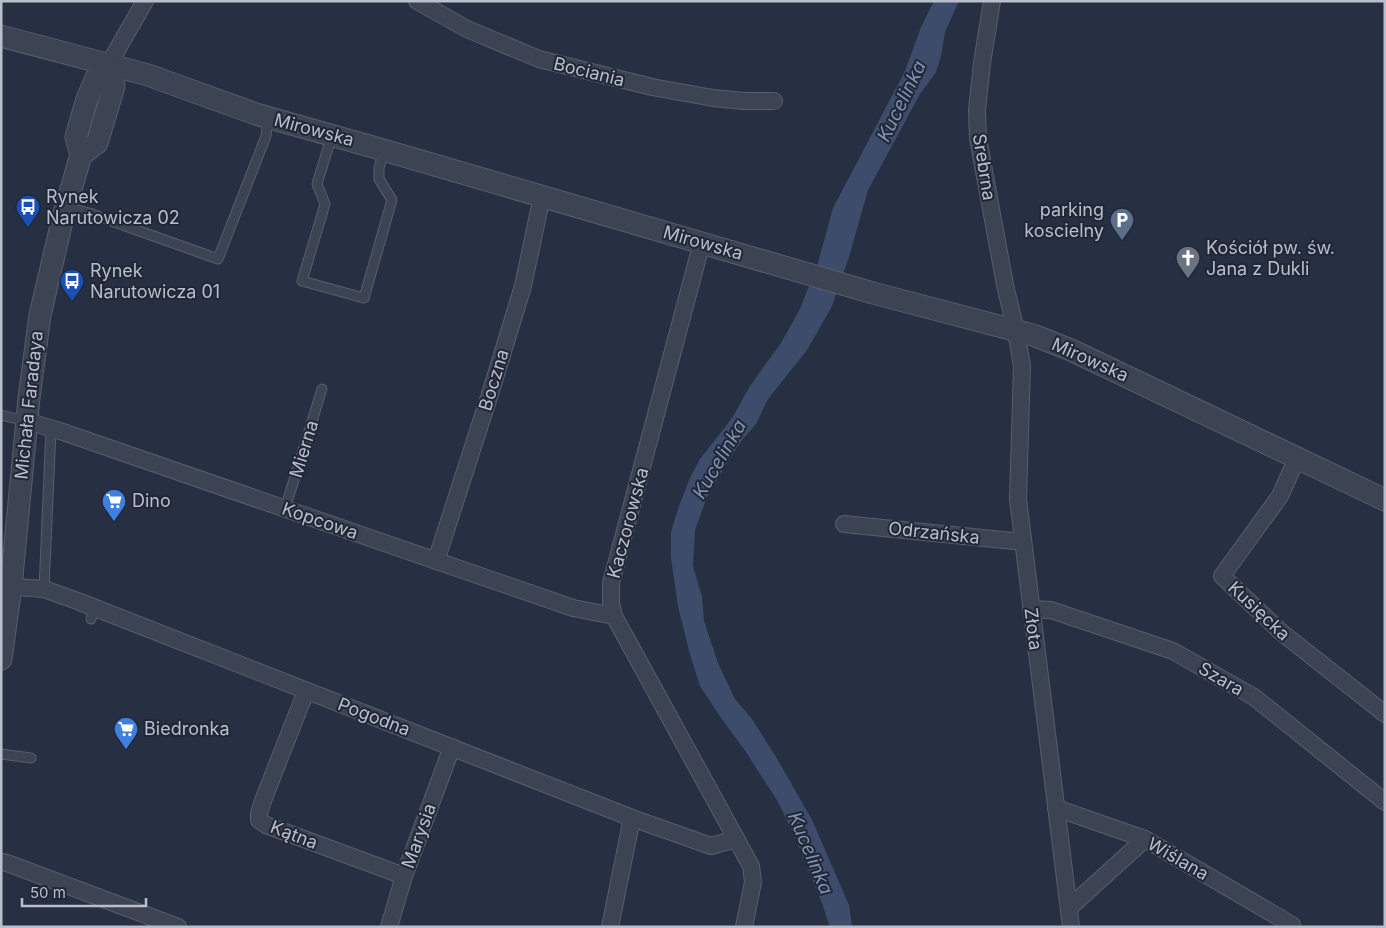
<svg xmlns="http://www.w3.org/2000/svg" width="1386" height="928" font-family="Inter,sans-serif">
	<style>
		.water { fill: #3e4c6b }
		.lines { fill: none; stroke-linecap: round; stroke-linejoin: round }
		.service-casing { stroke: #575e6c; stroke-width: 11 }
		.minor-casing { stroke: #575e6c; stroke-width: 18 }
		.tertiary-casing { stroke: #575e6c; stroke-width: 23 }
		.service { stroke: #3c4352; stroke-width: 9 }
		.minor { stroke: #3c4352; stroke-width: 16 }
		.tertiary { stroke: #3c4352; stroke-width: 21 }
		.labels { text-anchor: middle; stroke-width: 4; stroke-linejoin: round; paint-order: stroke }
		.street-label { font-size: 18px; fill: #b9becc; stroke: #202837 }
		.poi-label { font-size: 18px; fill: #b9becc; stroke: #202837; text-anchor: start }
		.water-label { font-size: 19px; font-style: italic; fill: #8191b2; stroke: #202837 }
	</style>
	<rect width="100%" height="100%" fill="#273042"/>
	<path class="water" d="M934,1H959L945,32L941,56L936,72L920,94L868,190L849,257L832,306L807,350L768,399L756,424L742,440L730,458L707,497L695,530L693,566L702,597L704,621L718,663L735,699L752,719L779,762L812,820L849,905L852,927H830L822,903L808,869L795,837L778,802L746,752L719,715L700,686L689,651L682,622L678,607L671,558V532L679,506L690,478L700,459L732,418L750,386L781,343L800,309L818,263L833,208L905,71L921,27Z"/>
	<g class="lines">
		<defs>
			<g id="service">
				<path d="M332,135L317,184L325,204L302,281L364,298L392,200L379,179V168L384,150"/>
				<path d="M66,207L89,213L218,259L266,136L268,118"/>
				<path d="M1,415L26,421"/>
				<path d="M285,509L322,389"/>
				<path d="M44,589L51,429"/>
				<path d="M91,619L95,607"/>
				<path d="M1,754L31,758"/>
			</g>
			<g id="minor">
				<path d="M417,1L467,29L539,59L652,87L713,98L744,101H774"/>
				<path d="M992,1L982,63L977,110L978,138L1005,285L1016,331L1022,366L1018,499L1071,927"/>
				<path d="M109,64L145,1"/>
				<path d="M702,242L611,583V603L614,616L751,866L753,882L744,927"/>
				<path d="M27,421L60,431L573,608L614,616"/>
				<path d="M1297,458L1280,496L1222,576L1281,632L1385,714"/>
				<path d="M844,524L1023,542"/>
				<path d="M436,561L490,394L523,286L542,196"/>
				<path d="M1,586L44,589L80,602L632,818L711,846L736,839"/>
				<path d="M1031,609L1051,610L1173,651L1254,697L1385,802"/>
				<path d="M306,691L264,798L259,813V820L266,825L404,876"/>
				<path d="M1056,808L1145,839L1292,925"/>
				<path d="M1,862L7,863L178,927"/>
				<path d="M1069,908L1145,839"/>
				<path d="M389,927L404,876L452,747"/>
				<path d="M610,927L632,818"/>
			</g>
			<g id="tertiary">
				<path d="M1,36L148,75L256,114L373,147L873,293L1033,335L1071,350L1385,500"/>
				<path d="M81,155L97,143L107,110L114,86L109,64"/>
				<path d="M1,659L11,587L29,398L40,315L64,213L81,155L76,137L87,99L96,78L109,64"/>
			</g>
		</defs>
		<use href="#service" class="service-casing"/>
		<use href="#minor" class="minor-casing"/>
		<use href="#tertiary" class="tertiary-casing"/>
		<use href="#service" class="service"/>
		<use href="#minor" class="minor"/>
		<use href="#tertiary" class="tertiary"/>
	</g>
	<defs>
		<symbol id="bus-pin" viewBox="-11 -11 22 30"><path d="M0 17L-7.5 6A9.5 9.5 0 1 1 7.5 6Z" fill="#1a4fb4" stroke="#202837"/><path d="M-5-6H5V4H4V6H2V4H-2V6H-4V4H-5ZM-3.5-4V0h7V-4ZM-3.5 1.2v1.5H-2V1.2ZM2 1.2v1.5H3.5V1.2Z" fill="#fff"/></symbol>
		<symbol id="parking-pin" viewBox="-11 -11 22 30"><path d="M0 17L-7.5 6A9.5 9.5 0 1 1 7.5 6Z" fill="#5c6f8a" stroke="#202837"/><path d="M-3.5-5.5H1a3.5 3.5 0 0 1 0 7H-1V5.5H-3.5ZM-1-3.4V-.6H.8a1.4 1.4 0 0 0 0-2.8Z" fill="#fff"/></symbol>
		<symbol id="church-pin" viewBox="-11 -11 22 30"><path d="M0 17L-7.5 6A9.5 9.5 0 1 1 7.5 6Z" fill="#6b7280" stroke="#202837"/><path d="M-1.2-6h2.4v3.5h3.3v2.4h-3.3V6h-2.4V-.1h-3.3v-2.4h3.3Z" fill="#fff"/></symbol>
		<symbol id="supermarket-pin" viewBox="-11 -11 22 30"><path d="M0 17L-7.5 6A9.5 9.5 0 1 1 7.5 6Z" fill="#3f7fe0" stroke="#202837"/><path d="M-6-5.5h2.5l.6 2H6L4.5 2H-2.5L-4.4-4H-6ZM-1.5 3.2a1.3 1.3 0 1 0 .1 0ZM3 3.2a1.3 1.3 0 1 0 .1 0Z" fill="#fff"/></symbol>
	</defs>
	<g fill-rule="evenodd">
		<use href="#bus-pin" x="14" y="193" width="28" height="38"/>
		<use href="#parking-pin" x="1108" y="206" width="28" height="38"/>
		<use href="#church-pin" x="1174" y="244" width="28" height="38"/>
		<use href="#bus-pin" x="58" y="267" width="28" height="38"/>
		<use href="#supermarket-pin" x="100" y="487" width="28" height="38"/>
		<use href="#supermarket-pin" x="112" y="715" width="28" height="38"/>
	</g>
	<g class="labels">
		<g class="street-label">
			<text transform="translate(589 72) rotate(14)" y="6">Bociania</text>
			<text transform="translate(314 130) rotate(15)" y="6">Mirowska</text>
			<text transform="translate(984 167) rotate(81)" y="6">Srebrna</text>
			<text transform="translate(703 243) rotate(16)" y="6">Mirowska</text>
			<text transform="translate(1090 360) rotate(24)" y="6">Mirowska</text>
			<text transform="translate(494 380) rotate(-73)" y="6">Boczna</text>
			<text transform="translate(29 405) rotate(-84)" y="6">Michała Faradaya</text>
			<text transform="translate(304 449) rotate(-73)" y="6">Mierna</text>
			<text transform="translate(320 521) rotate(19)" y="6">Kopcowa</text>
			<text transform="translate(628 523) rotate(-75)" y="6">Kaczorowska</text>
			<text transform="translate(934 533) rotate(6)" y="6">Odrzańska</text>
			<text transform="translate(1259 611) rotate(43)" y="6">Kusięcka</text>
			<text transform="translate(1033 629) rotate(83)" y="6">Złota</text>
			<text transform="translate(1221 679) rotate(30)" y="6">Szara</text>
			<text transform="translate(374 717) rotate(21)" y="6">Pogodna</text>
			<text transform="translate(294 835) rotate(21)" y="6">Kątna</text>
			<text transform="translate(419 836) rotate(-70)" y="6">Marysia</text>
			<text transform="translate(1178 859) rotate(30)" y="6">Wiślana</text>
		</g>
		<g class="poi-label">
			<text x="46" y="203">Rynek<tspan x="46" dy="21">Narutowicza 02</tspan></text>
			<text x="1104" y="216" text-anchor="end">parking<tspan x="1104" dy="21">koscielny</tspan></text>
			<text x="1206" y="254">Kościół pw. św.<tspan x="1206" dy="21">Jana z Dukli</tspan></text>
			<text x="90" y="277">Rynek<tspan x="90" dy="21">Narutowicza 01</tspan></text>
			<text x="132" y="507">Dino</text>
			<text x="144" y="735">Biedronka</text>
		</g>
		<g class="water-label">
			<text transform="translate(901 101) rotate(-64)" y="7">Kucelinka</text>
			<text transform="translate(719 459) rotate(-60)" y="7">Kucelinka</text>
			<text transform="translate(811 853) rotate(67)" y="7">Kucelinka</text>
		</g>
	</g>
	<rect width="1386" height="928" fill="none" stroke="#b9becc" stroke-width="5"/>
	<path d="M22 898v8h124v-8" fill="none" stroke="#b9becc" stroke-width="2.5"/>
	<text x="30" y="898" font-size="15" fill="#b9becc" stroke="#202837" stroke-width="4" paint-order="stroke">50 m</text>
</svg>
